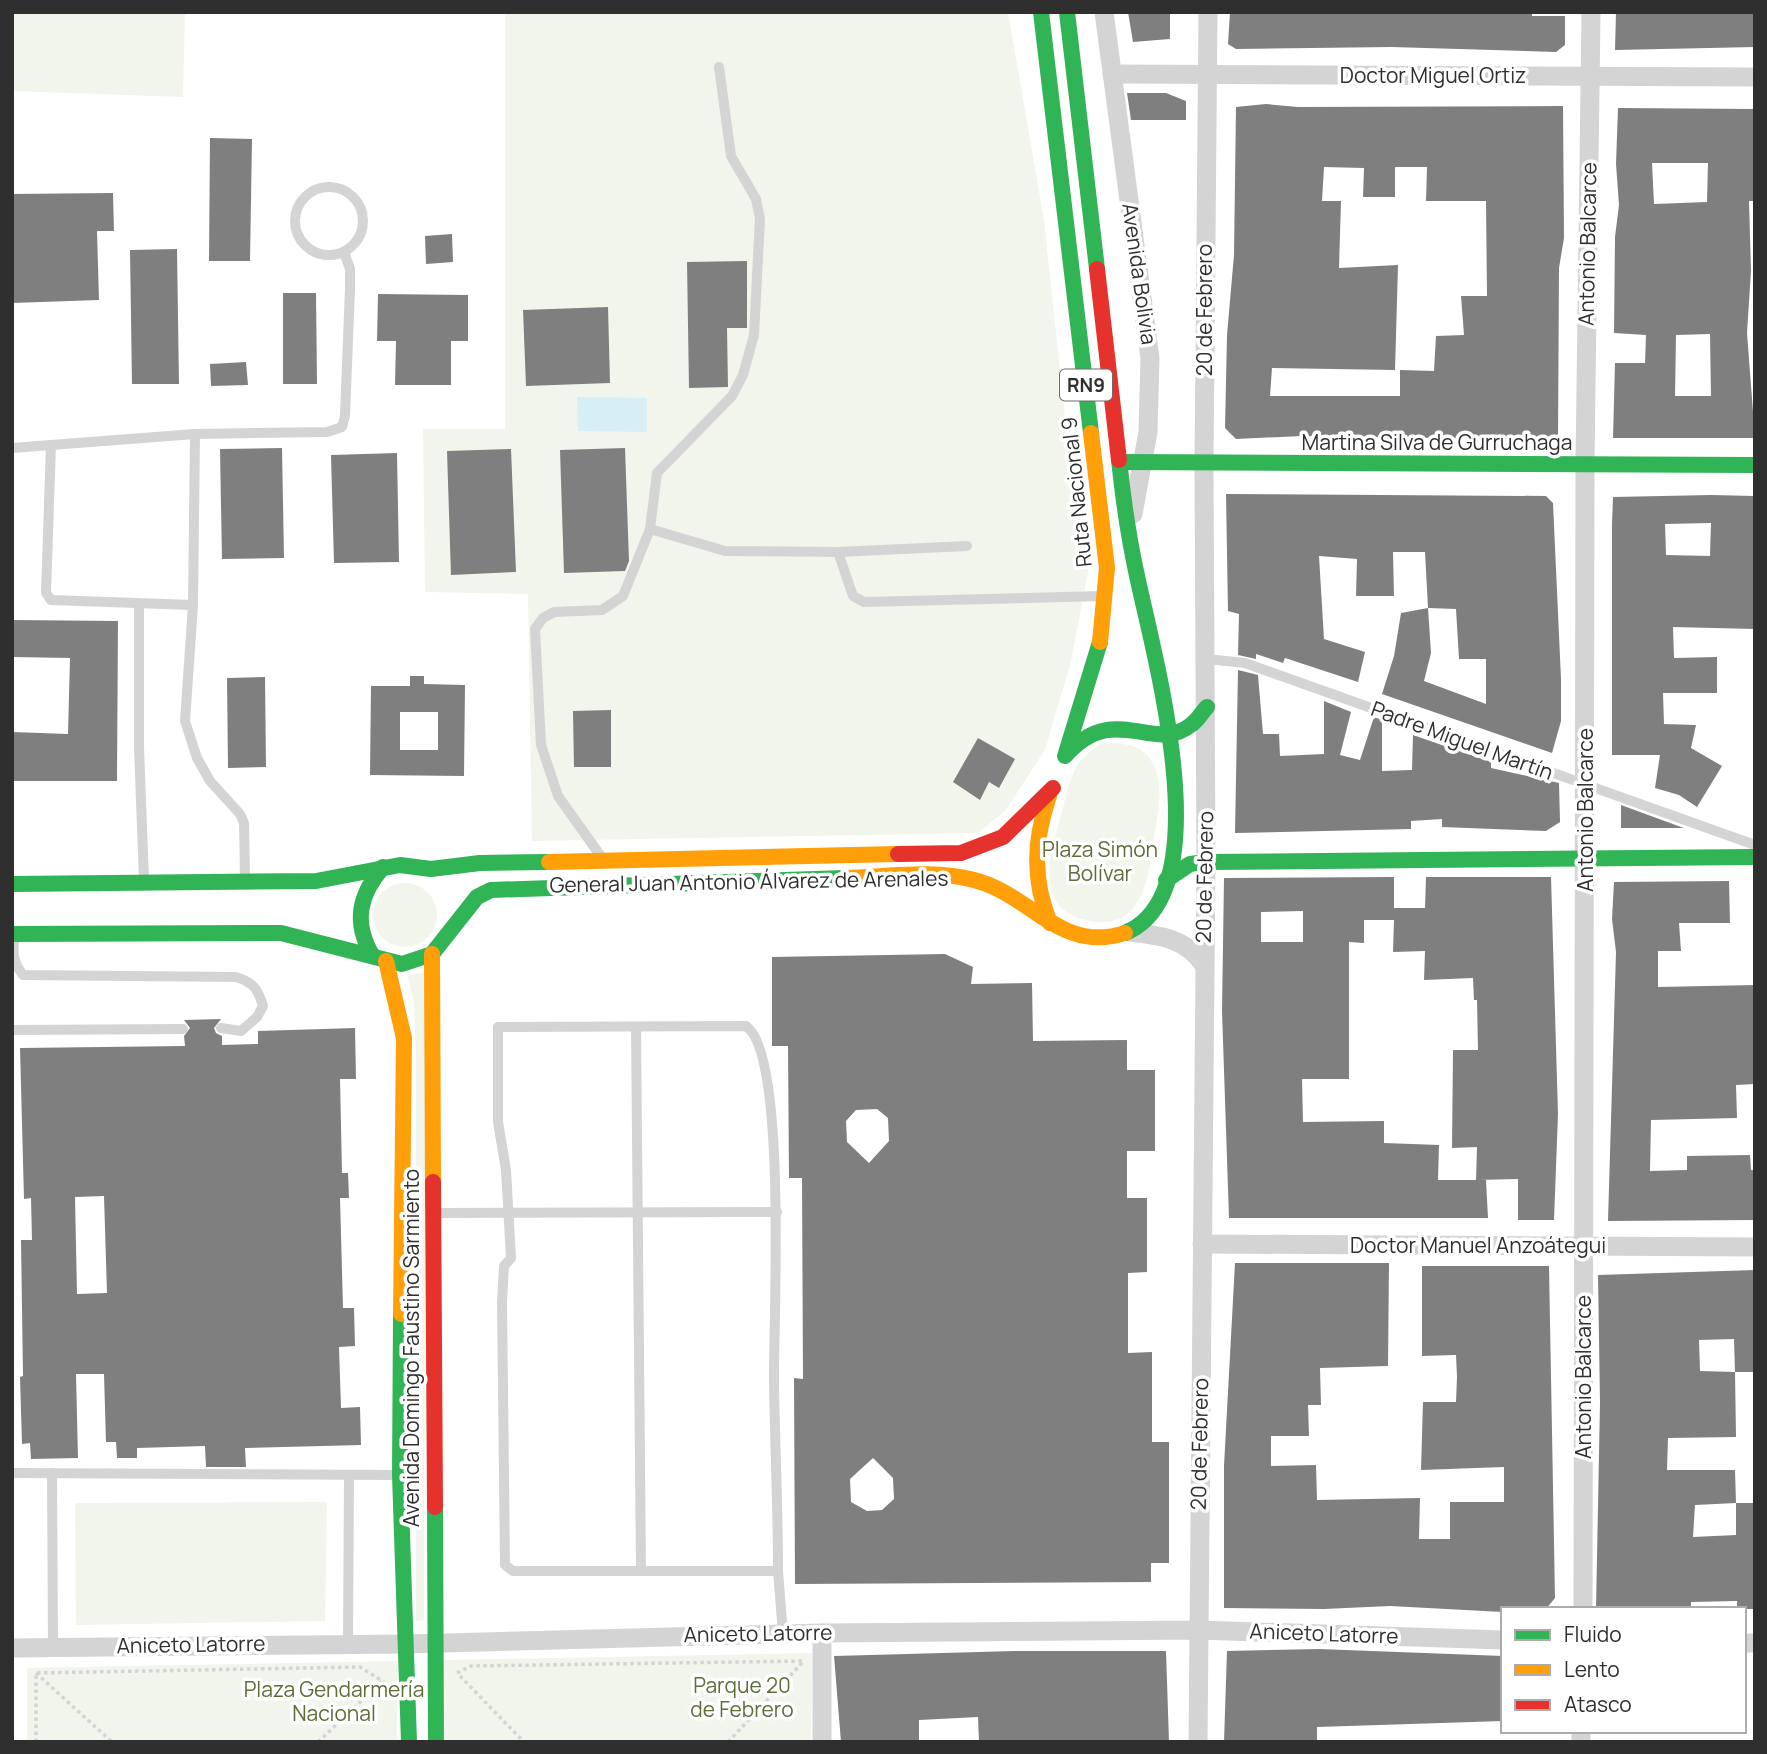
<svg xmlns="http://www.w3.org/2000/svg" width="1767" height="1754" font-family="Manrope,sans-serif">
	<style>
		.green { fill: #f2f5eb }
		.water { fill: #d6eef4 }
		.building { fill: #7f7f7f; fill-rule: evenodd }
		.lines { fill: none; stroke-linecap: round; stroke-linejoin: round }
		.path { stroke: #d4d4d4; stroke-width: 3.5; stroke-dasharray: 3.5 3.5; stroke-linecap: butt }
		.lane { stroke: #d4d4d4; stroke-width: 10 }
		.street { stroke: #d4d4d4; stroke-width: 19 }
		.fast { stroke: #30b455; stroke-width: 16 }
		.slow { stroke: #ff9f0a; stroke-width: 16 }
		.jam { stroke: #e5322d; stroke-width: 16 }
		.labels { text-anchor: middle; stroke-width: 7; stroke-linejoin: round; paint-order: stroke }
		.shield { fill: #fff; stroke: #6d6d6d; stroke-width: 2 }
		.shield-label { font-size: 19px; font-weight: bold; fill: #2f2f2f }
		.street-label { font-size: 21px; fill: #2f2f2f; stroke: #fff }
		.park-label { font-size: 21px; fill: #5b6f37; stroke: #fff }
	</style>
	<rect width="100%" height="100%" fill="#fff"/>
	<g class="green">
		<path d="M12,12H185L183,97L12,91Z"/>
		<path d="M505,12H1008L1044,220L1065,417L1089,567L1071,661L1045,750L1005,811L978,833L532,841L528,594L425,592L423,429H505Z"/>
		<path d="M1102,743C1117,743 1136,743 1147,755C1167,778 1158,811 1154,838C1148,882 1141,938 1079,918C1033,903 1052,849 1061,815C1065,802 1067,787 1073,774C1078,760 1090,751 1102,743Z"/>
		<circle cx="405" cy="915" r="32"/>
		<path d="M426,972L424,1620L416,1621V1052L414,1002L407,975Z"/>
		<path d="M327,1502L325,1621L76,1625L75,1503Z"/>
		<path d="M812,1653L811,1742H445L443,1660Z"/>
		<path d="M397,1661V1742H27V1668Z"/>
	</g>
	<path class="water" d="M577,397L647,398V432L578,431Z"/>
	<g class="building">
		<path d="M1128,12H1170V39L1133,42Z"/>
		<path d="M1230,12H1532V16H1565V45L1556,52L1392,47L1236,49L1228,44Z"/>
		<path d="M1616,12H1755V47L1615,50Z"/>
		<path d="M1127,93H1166L1186,101V120H1131Z"/>
		<path d="M1266,104L1298,107L1563,106L1564,238L1559,268L1558,440L1302,436L1236,439L1225,428L1227,335L1234,255L1236,107ZM1324,167L1364,168L1363,197H1395V167H1427L1426,201H1486L1487,296H1461L1464,335L1436,336L1434,371L1400,370V396H1270L1272,368L1395,370L1398,265L1339,268L1341,201H1322Z"/>
		<path d="M1618,108L1755,109V201H1749L1751,271L1747,333L1755,438H1613L1615,363H1645L1646,335L1614,333L1615,237L1619,205L1616,164ZM1652,163H1708L1707,202L1654,204ZM1710,334L1711,396H1675L1676,335Z"/>
		<path d="M210,138L252,139L250,261H209Z"/>
		<path d="M113,193L114,231H97L99,300L12,303V194Z"/>
		<path d="M452,234L453,262L426,264L425,236Z"/>
		<path d="M177,249L179,384H132L130,250Z"/>
		<path d="M747,261V328H727L728,387L689,388L687,262Z"/>
		<path d="M283,293H316L317,384H283Z"/>
		<path d="M378,294L468,295V341H451V385H395L396,341H377Z"/>
		<path d="M608,307L610,383L526,386L523,310Z"/>
		<path d="M246,362L248,385L211,386L210,364Z"/>
		<path d="M282,448L284,558L222,559L220,449Z"/>
		<path d="M625,448L629,561L625,571L564,573L560,450Z"/>
		<path d="M511,449L516,572L451,575L447,451Z"/>
		<path d="M397,453L399,562L334,563L331,455Z"/>
		<path d="M1226,494L1546,496L1553,503L1561,679V721L1552,753L1382,694L1394,656L1401,613L1428,608L1425,552H1393L1394,596H1356L1357,559L1319,556L1324,639L1365,652L1358,682L1285,658L1283,663L1256,654V659L1238,655L1239,614L1228,611ZM1428,608L1456,609L1459,659H1486V704L1424,681L1431,653Z"/>
		<path d="M1711,495L1755,496V629L1673,627L1674,658L1717,657V693H1663L1664,724L1696,725L1691,748L1722,766L1697,807L1679,795L1655,788L1660,755H1612V525L1613,497ZM1711,523L1710,556L1666,555L1665,524Z"/>
		<path d="M12,620L118,621L117,781H12V732L68,734L70,658L12,657Z"/>
		<path d="M1238,670L1258,675L1263,734H1279L1280,756L1324,754V701L1351,712L1340,755L1360,760L1374,717L1382,720V771L1412,770L1413,735L1491,762V768L1559,783L1560,822L1546,831L1442,827V819L1411,821V829L1235,833Z"/>
		<path d="M410,676H424V684L465,685L464,776L370,775L371,686H410ZM400,712H438V750H400Z"/>
		<path d="M265,677L266,767L228,768L227,678Z"/>
		<path d="M611,710V767H574L573,711Z"/>
		<path d="M978,738L1015,759L999,788L989,782L980,800L953,782Z"/>
		<path d="M1621,805L1681,827L1684,828H1621Z"/>
		<path d="M1394,877V908H1425L1426,877H1551L1558,1114L1554,1220H1518V1179L1476,1180H1486L1488,1218H1229L1222,1011L1224,878ZM1303,911V942H1261V912ZM1364,920H1394L1393,952L1425,951L1424,980L1473,978L1474,1000H1477L1478,1050H1453L1452,1148L1477,1147L1476,1180H1438L1439,1145L1384,1143V1121L1303,1122L1302,1079H1349V942L1364,943Z"/>
		<path d="M1729,881L1730,923H1679L1681,951H1658V987L1755,985V1084L1736,1085L1737,1118L1651,1120L1650,1171L1687,1170V1156L1750,1155L1751,1170H1755V1220L1608,1221L1616,952L1612,919L1614,882Z"/>
		<path d="M945,954L973,967L971,984L1032,983L1033,1041L1127,1040V1070H1155V1151H1127V1198H1147V1272L1128,1273V1353L1152,1352V1442H1169V1563H1151V1582L795,1584L794,1378L803,1379L802,1178H789L788,1046H772V957ZM877,1109L888,1118L889,1141L869,1163L847,1142L846,1121L856,1110ZM873,1458L893,1478L894,1499L882,1510L867,1511L851,1502L850,1479Z"/>
		<path d="M221,1019L214,1028L216,1033L222,1036V1045L258,1044V1031L355,1028L356,1079H340L342,1173H348L349,1198H340L343,1308H354L355,1346L339,1347L341,1408L360,1407L361,1445L245,1448L246,1467H206L205,1446L137,1448V1458H117L116,1442H106L104,1374H76L78,1458L31,1459L30,1443L22,1444L20,1377L23,1376L21,1240H32L31,1198L24,1199L20,1048L185,1046L184,1036L190,1028L184,1020ZM104,1196L107,1293L77,1294L75,1197Z"/>
		<path d="M1235,1263H1389L1388,1366L1320,1368L1321,1405H1308L1309,1436H1271V1466L1316,1465L1317,1500L1420,1498L1419,1539H1450V1502H1504V1467L1421,1470L1423,1402H1456L1457,1377L1456,1355L1422,1356V1266H1549L1555,1598L1546,1609H1503V1612L1390,1606L1324,1609L1224,1608V1466Z"/>
		<path d="M1755,1270V1372H1735L1736,1437L1668,1438L1667,1470H1735L1736,1503H1755V1609H1737V1601L1691,1602V1609H1596L1600,1403L1598,1275ZM1734,1339L1735,1372L1700,1371L1699,1340ZM1736,1503V1535L1693,1537L1695,1505Z"/>
		<path d="M1319,1649L1503,1656V1721L1317,1727V1742H1224L1227,1651Z"/>
		<path d="M1015,1651H1166L1169,1742H979L978,1717L919,1720V1742H841L834,1656Z"/>
	</g>
	<g class="lines">
		<g class="path">
			<path d="M36,1673L112,1742"/>
			<path d="M457,1673L471,1666L804,1661"/>
			<path d="M460,1676L524,1742"/>
			<path d="M36,1742V1673L360,1667L384,1682"/>
			<path d="M318,1742L383,1680"/>
			<path d="M728,1742L803,1662"/>
		</g>
		<g class="lane">
			<circle cx="329" cy="221" r="34"/>
			<path d="M195,434L193,605L185,721L197,758L210,781L240,814L244,823L245,877"/>
			<path d="M51,445L46,593L51,600L193,605"/>
			<path d="M12,448L195,434L327,432L342,427L345,416L350,288V269L344,252"/>
			<path d="M650,529L725,551L838,552L967,546"/>
			<path d="M838,552L853,596L864,602L1103,596"/>
			<path d="M139,605V747L144,881"/>
			<path d="M1207,659L1245,663L1755,845"/>
			<path d="M600,855L558,796L541,745L535,629L543,618L554,612L602,610L623,596L650,529L657,473L732,396L743,375L754,335L760,219L756,199L731,156L719,67"/>
			<path d="M15,936C12,951 13,963 23,975L236,977C253,982 258,989 263,1006L257,1017L241,1031L221,1028"/>
			<path d="M636,1027L641,1571H778L783,1634"/>
			<path d="M12,1030L183,1029"/>
			<path d="M434,1213L777,1212"/>
			<path d="M12,1473L397,1475"/>
			<path d="M52,1473L53,1647"/>
			<path d="M641,1571H513L505,1565L502,1302L504,1266L511,1258L506,1170L498,1122V1027L746,1026C788,1054 773,1327 774,1384C775,1446 778,1508 778,1571"/>
			<path d="M348,1642L349,1475"/>
		</g>
		<g class="street">
			<path d="M1104,12L1150,358L1148,432L1133,514"/>
			<path d="M1112,74L1755,77"/>
			<path d="M1129,932C1159,935 1186,938 1204,965"/>
			<path d="M1202,1244L1755,1247"/>
			<path d="M1583,1609L1585,463L1591,12"/>
			<path d="M1744,1643H1755"/>
			<path d="M12,1648L407,1644L822,1633L1198,1630L1503,1640"/>
			<path d="M822,1742V1633"/>
			<path d="M1198,1742L1206,862L1204,465L1208,12"/>
			<path d="M1581,1742V1731"/>
		</g>
		<g class="fast">
			<path d="M1041,12L1091,433"/>
			<path d="M1067,12L1097,269"/>
			<path d="M1119,460C1123,498 1128,534 1136,571C1151,646 1224,893 1125,933"/>
			<path d="M1120,462L1755,465"/>
			<path d="M1066,753L1100,642"/>
			<path d="M1065,756C1115,699 1154,756 1192,724C1198,720 1202,712 1207,707"/>
			<path d="M1166,880L1190,864L1206,862L1755,857"/>
			<path d="M12,884L316,881L400,865L431,869L480,863L549,862"/>
			<path d="M12,934L281,933L402,964L432,954L477,897L491,890L845,878"/>
			<path d="M372,955C353,922 359,895 383,867"/>
			<path d="M401,1314L400,1475L409,1742"/>
			<path d="M435,1507L436,1742"/>
		</g>
		<g class="slow">
			<path d="M1091,433L1107,568L1100,642"/>
			<path d="M1049,796C1034,840 1032,879 1050,923"/>
			<path d="M549,862L898,854"/>
			<path d="M845,878C887,877 933,869 974,880C1031,894 1060,954 1125,933"/>
			<path d="M432,954L433,1182"/>
			<path d="M386,961L404,1038L401,1314"/>
		</g>
		<g class="jam">
			<path d="M1097,269L1119,460"/>
			<path d="M898,854L961,853L1003,837L1053,788"/>
			<path d="M433,1182L435,1507"/>
		</g>
	</g>
	<g class="labels">
		<rect class="shield" x="1060" y="369.5" width="52" height="31" rx="5"/>
		<g class="shield-label">
			<text x="1086" y="392">RN9</text>
		</g>
		<g class="street-label">
			<text x="1433" y="83">Doctor Miguel Ortiz</text>
			<text transform="translate(1588 244) rotate(-89)" y="7">Antonio Balcarce</text>
			<text transform="translate(1139 274) rotate(82)" y="7">Avenida Bolivia</text>
			<text transform="translate(1205 310) rotate(-90)" y="7">20 de Febrero</text>
			<text x="1437" y="450">Martina Silva de Gurruchaga</text>
			<text transform="translate(1077 492) rotate(-96)" y="7">Ruta Nacional 9</text>
			<text transform="translate(1462 741) rotate(20)" y="7">Padre Miguel Martín</text>
			<text transform="translate(1586 810) rotate(-90)" y="7">Antonio Balcarce</text>
			<text transform="translate(1205 877) rotate(-89)" y="7">20 de Febrero</text>
			<text transform="translate(749 882) rotate(-1)" y="7">General Juan Antonio Álvarez de Arenales</text>
			<text x="1478" y="1253">Doctor Manuel Anzoátegui</text>
			<text transform="translate(412 1348) rotate(-90)" y="7">Avenida Domingo Faustino Sarmiento</text>
			<text transform="translate(1584 1377) rotate(-90)" y="7">Antonio Balcarce</text>
			<text transform="translate(1200 1444) rotate(-89)" y="7">20 de Febrero</text>
			<text transform="translate(758 1634) rotate(-1)" y="7">Aniceto Latorre</text>
			<text transform="translate(1324 1634) rotate(2)" y="7">Aniceto Latorre</text>
			<text transform="translate(191 1645) rotate(-1)" y="7">Aniceto Latorre</text>
		</g>
		<g class="park-label">
			<text x="1100" y="857">Plaza Simón<tspan x="1100" dy="24">Bolívar</tspan></text>
			<text x="742" y="1693">Parque 20<tspan x="742" dy="24">de Febrero</tspan></text>
			<text x="334" y="1697">Plaza Gendarmería<tspan x="334" dy="24">Nacional</tspan></text>
		</g>
	</g>
	<rect width="1767" height="1754" fill="none" stroke="#2f2f2f" stroke-width="28"/>
	<rect x="1501" y="1607" width="245" height="126" fill="#ffffff" stroke="#acacac" stroke-width="2"/>
	<rect x="1515" y="1630" width="35" height="10" fill="#30b455" stroke="#acacac" stroke-width="2"/>
	<text x="1564" y="1642" font-size="21" fill="#2f2f2f">Fluido</text>
	<rect x="1515" y="1665" width="35" height="10" fill="#ff9f0a" stroke="#acacac" stroke-width="2"/>
	<text x="1564" y="1677" font-size="21" fill="#2f2f2f">Lento</text>
	<rect x="1515" y="1700" width="35" height="10" fill="#e5322d" stroke="#acacac" stroke-width="2"/>
	<text x="1564" y="1712" font-size="21" fill="#2f2f2f">Atasco</text>
</svg>
